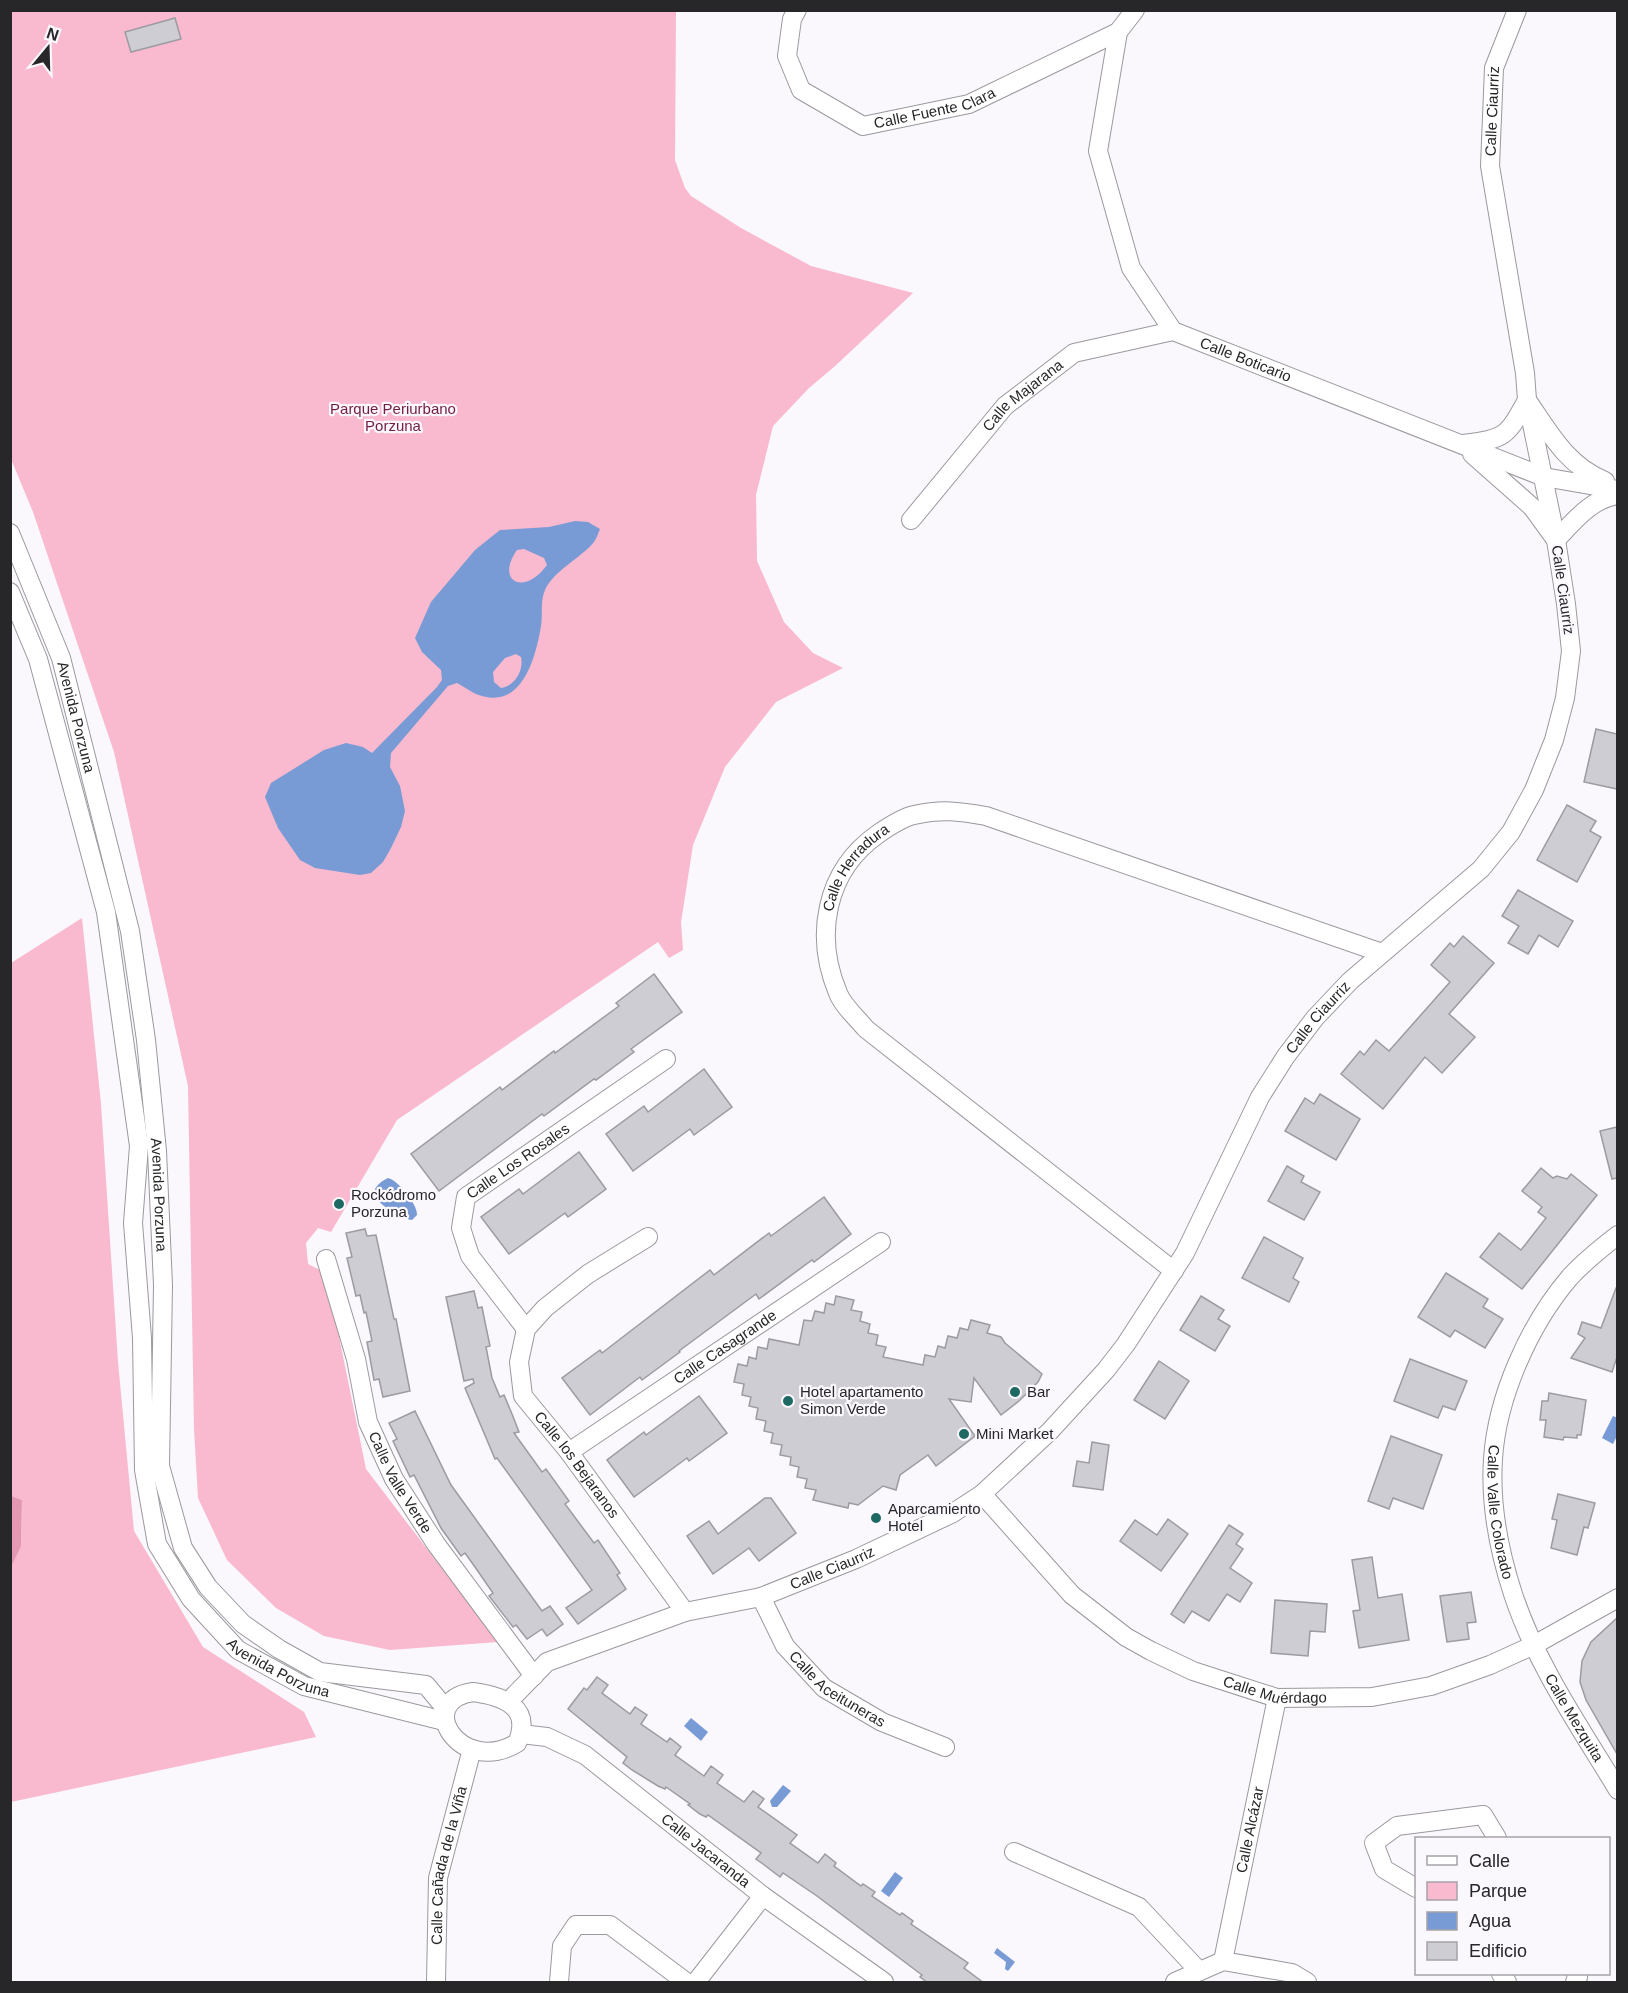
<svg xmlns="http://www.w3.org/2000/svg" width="1628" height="1993" font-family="Arial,sans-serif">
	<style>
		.green { fill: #f9b9ce }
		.forest { fill: #e499b2 }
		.water { fill: #789bd5; fill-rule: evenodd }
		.building { fill: #cdcdd3; stroke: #9b9ba1; stroke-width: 1.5 }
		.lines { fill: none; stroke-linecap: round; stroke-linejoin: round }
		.minor-casing { stroke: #9b989e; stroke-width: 20 }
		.minor { stroke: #fff; stroke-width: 18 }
		.poi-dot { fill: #1e6963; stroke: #faf7fd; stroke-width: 2 }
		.labels { text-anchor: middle; stroke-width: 4.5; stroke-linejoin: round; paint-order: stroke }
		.street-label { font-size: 15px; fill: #272629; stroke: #faf7fd }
		.park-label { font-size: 15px; fill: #731d44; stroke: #faf7fd }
		.poi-label { font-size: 15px; fill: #272629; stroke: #faf7fd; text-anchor: start }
	</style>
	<rect width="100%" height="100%" fill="#faf7fd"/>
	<g class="green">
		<path d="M10,11H676L675,160L685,188L691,196L741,228L811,266L913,293L834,367L809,388L773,426L756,495L757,561L784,622L813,653L843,668L776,702L725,767L693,845L681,922L683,950L669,958L658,942L397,1120L331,1232L318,1228L306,1243L308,1264L326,1273L366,1469L498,1642L390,1650L324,1636L276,1608L227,1560L198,1498L194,1429L188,1086L114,752L33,512L11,459Z"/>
		<path d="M82,918L101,1104L118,1362L134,1531L203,1647L304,1712L316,1737L11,1802L10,1567L21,1545L22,1500L10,1496L11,963Z"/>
	</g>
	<path class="forest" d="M11,1496L22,1500L21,1546L11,1567Z"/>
	<g class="water">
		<path d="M575,521L588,522L600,529C598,533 597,538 594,542C581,558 553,571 545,590C540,601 543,614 541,626C536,656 523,708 482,696C473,694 465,687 457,683L448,686L391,753L390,767L400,786L405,811L401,827L391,848L383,862L371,873L360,875L315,868L300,860L278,828L265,797L271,783L324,750L346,743L363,747L372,753L437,687L442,680L441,670L422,652L415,638L431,602L475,550L500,530L549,527ZM524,549L544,558L547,565C524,597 495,581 517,550ZM516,654L521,657C524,670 515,686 501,688L494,682L493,672L505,658Z"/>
		<path d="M388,1178C398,1180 418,1205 417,1215L412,1220C404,1219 397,1214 390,1210C374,1200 366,1189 388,1178Z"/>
		<path d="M1613,1416L1618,1418L1617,1436L1613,1444L1602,1438Z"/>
		<path d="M691,1718L708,1732L701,1741L684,1726Z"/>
		<path d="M783,1785L791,1791L777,1807H772L770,1801Z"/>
		<path d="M895,1872L903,1878L889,1897L881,1891Z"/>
		<path d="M997,1948L1015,1962L1008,1971L1005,1969L1006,1962L994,1953Z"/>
	</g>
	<g class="building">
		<path d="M175,18L181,39L131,52L125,32Z"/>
		<path d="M1596,729L1617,734V789L1584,782Z"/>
		<path d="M1567,805L1596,821L1590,831L1601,837L1577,882L1537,860Z"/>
		<path d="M1518,890L1573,921L1558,947L1539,935L1528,954L1508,943L1519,926L1502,916Z"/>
		<path d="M1463,936L1494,963L1449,1014L1475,1037L1442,1073L1425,1057L1383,1109L1341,1074L1360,1051L1364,1055L1376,1040L1389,1051L1450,982L1431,965L1450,943L1454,947Z"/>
		<path d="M654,974L682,1012L631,1049L634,1052L596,1080L594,1079L544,1116L542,1114L439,1191L411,1154L500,1087L502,1090L554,1051L555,1053L619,1006L616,1003Z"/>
		<path d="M704,1069L732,1107L694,1135L690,1129L633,1171L606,1134L644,1106L648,1112Z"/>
		<path d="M1320,1094L1360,1119L1336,1160L1285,1131L1305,1098L1314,1104Z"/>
		<path d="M1617,1127V1178L1612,1179L1600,1131Z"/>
		<path d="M579,1152L606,1189L568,1217L565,1213L509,1254L481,1217L519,1189L523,1194Z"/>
		<path d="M1287,1166L1304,1176L1301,1182L1320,1192L1304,1220L1268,1201Z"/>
		<path d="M1541,1168L1553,1178L1557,1176L1567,1179L1571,1174L1597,1195L1522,1289L1480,1257L1499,1233L1521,1250L1546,1218L1538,1212L1542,1207L1522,1191Z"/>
		<path d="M824,1197L851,1234L814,1262L812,1260L759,1299L756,1294L679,1351L680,1352L642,1380L640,1377L590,1415L562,1378L600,1350L602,1353L710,1270L714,1275L769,1233L771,1236Z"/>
		<path d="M365,1229L367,1236L376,1235L394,1319H396L410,1391L383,1397L379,1379L374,1380L367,1342L372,1341L366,1312L364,1313L360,1295L356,1296L347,1258L352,1257L346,1233Z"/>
		<path d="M1264,1237L1303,1258L1293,1278L1299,1282L1289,1302L1242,1278Z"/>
		<path d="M1446,1273L1488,1299L1483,1307L1503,1319L1485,1348L1455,1330L1450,1337L1418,1317Z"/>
		<path d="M1616,1288H1617V1357L1612,1372L1571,1358L1585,1338L1578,1334L1582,1322L1601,1328Z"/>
		<path d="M474,1291L478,1308L482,1307L486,1327L490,1346L486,1347L492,1378L500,1397L504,1395L512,1414L519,1432L514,1433L542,1472L546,1469L569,1501L565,1504L594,1543L598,1540L620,1573L617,1575L626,1589L578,1624L566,1608L592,1590L497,1458L495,1459L465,1388L474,1383L473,1379L464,1381L446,1297Z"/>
		<path d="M836,1296L854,1300L851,1310L862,1312L860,1321L870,1324L868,1333L878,1335L876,1345L886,1347L883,1357L923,1365L925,1355L935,1357L938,1346L945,1348L948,1336L957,1338L960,1328L968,1330L971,1320L990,1325L987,1333L1001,1337L1005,1343L1042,1374L1038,1382L1019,1401L1001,1415L974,1378L971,1402L949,1399L975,1436L936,1466L928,1455L900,1475L896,1490L883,1486L858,1505L849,1503L848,1508L813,1500L816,1490L805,1488L807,1479L797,1477L799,1467L790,1465L791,1457L780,1455L782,1445L771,1443L773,1433L764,1431L766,1421L756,1419L758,1408L749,1406L751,1397L742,1395L744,1384L734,1382L738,1364L747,1366L749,1357L756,1359L758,1347L767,1349L769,1339L799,1345L804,1320L812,1321L815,1311L824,1313L826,1303L834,1305Z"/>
		<path d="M1201,1296L1224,1310L1218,1319L1230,1326L1215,1351L1180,1330Z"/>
		<path d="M1410,1359L1467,1381L1455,1410L1443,1406L1438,1418L1394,1401Z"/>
		<path d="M1159,1361L1189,1381L1165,1419L1134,1400Z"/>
		<path d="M1549,1393L1586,1400L1581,1435H1577V1438L1564,1437L1563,1440L1544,1437L1546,1420H1540L1542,1401H1548Z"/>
		<path d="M699,1396L727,1433L689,1461L687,1458L634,1497L607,1460L644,1432L646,1435Z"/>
		<path d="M415,1411L451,1485L542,1611L550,1606L563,1624L547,1636L542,1629L527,1639L516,1625L513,1627L489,1596L493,1593L475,1567L465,1553L461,1556L441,1528L414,1475L410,1477L393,1441L397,1439L389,1423Z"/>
		<path d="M1391,1436L1442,1455L1423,1509L1393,1498L1389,1509L1368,1501Z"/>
		<path d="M1092,1442L1109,1445L1103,1490L1073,1486L1077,1461L1089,1463Z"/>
		<path d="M1558,1494L1595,1503L1588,1528L1584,1527L1577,1555L1551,1548L1557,1520L1552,1519Z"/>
		<path d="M765,1498H771L796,1533L759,1561L749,1548L713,1574L687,1536L709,1521L718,1534Z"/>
		<path d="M1168,1519L1188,1534L1161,1571L1120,1541L1135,1520L1157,1535Z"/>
		<path d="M1229,1525L1243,1534L1236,1544L1243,1549L1230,1568L1252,1583L1240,1602L1227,1594L1209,1621L1192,1611L1184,1623L1171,1614Z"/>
		<path d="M1372,1557L1378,1598L1402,1594L1409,1640L1359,1648L1353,1611L1360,1610L1352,1560Z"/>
		<path d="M1471,1592L1476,1622L1467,1623L1469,1639L1447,1642L1440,1596Z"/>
		<path d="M1275,1600L1327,1604L1325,1632L1310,1631L1308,1656L1271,1653Z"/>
		<path d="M1617,1618V1754L1586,1700L1580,1682L1582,1661L1591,1642Z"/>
		<path d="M597,1677L608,1685L602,1693L630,1714L635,1707L647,1715L641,1724L667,1742L670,1738L681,1747L675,1755L704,1776L711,1766L723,1775L717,1783L744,1802L753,1791L764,1799L758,1807L797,1835L790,1843L818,1863L825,1854L836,1863L834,1866L861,1886L863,1884L875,1892L872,1896L900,1915L902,1913L913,1921L911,1924L968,1963L964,1968L984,1983H928L920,1977L922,1975L817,1896L783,1873L780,1877L763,1864L756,1859L761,1853L708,1815L706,1817L700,1814L688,1805L690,1804L666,1787L665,1789L658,1786L632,1770L623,1763L627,1757L568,1709L584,1688L587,1690Z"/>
	</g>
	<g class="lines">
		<defs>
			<g id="minor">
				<path id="s1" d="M797,10L792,19L787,56L801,90L863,126L969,104L1118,32L1135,10"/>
				<path id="s2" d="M1118,32L1098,151L1131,268L1173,331L1544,477L1618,490"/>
				<path d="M1463,444C1506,438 1506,438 1527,400C1549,432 1567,466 1605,481"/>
				<path d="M1472,454L1532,507L1556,540C1573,522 1592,498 1618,495"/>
				<path id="s3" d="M911,520L1005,406L1074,353L1173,331"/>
				<path id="s4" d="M10,533L61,658L130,931L146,1040L157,1151L163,1285L160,1466L183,1548L208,1587L243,1624L279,1649L320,1672L426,1685L446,1709"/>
				<path id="s5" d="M10,592L38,659L106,912L139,1146L133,1223L142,1338L144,1470L157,1544L191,1599L238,1650L304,1686L444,1721"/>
				<path id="s6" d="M1618,1235C1601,1248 1584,1262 1570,1277C1529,1325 1497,1397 1493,1459C1490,1504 1499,1551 1513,1594C1536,1664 1580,1727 1618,1790"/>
				<path id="s7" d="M648,1237L588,1274L545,1308L526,1329L519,1362L523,1396L569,1452L685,1612"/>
				<path id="s8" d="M326,1259L356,1359L368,1422L394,1479L436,1544L534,1676"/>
				<path id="s9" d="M1174,1271L866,1029C857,1018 843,1006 838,993C814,936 825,871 878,834C888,827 901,818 914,815C942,809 958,811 986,816L1382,953"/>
				<path id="s10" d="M526,1329L470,1256L461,1228L466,1197L666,1059"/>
				<path id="s11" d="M569,1452L881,1242"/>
				<path id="s12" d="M982,1494L1072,1595L1126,1637L1151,1651L1193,1671L1277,1698L1372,1697L1431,1686L1490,1665L1534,1645L1618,1598"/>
				<path id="s13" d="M761,1597L785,1646L824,1688L882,1722L945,1747"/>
				<path d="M473,1692C503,1696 533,1707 517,1743C460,1777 413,1701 473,1692Z"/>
				<path id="s14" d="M508,1702L547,1662L685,1612L761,1597L856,1559L953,1513L982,1494L1050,1431L1106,1370L1126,1344L1185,1253L1260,1097L1286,1056L1315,1018L1350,981L1481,869L1511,832L1534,790L1554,740L1565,698L1571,651L1566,604L1556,540L1527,400L1525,373L1490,166L1494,68L1517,10"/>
				<path id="s15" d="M521,1734L547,1737L585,1755L763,1896L884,1982"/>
				<path d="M1014,1852L1139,1907L1199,1971"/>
				<path d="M1416,1888L1384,1869L1374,1843L1397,1826L1483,1815L1497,1838"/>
				<path id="s16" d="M1223,1961L1277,1698"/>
				<path d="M1501,1974L1507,1982"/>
				<path id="s17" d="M436,1982L438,1878L472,1749"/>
				<path d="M559,1982L562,1946L576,1925H610L686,1982"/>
				<path d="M696,1982L763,1896"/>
				<path d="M1175,1982L1223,1961L1292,1973L1307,1982"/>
				<path d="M1575,1982L1578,1977L1576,1974"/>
			</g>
		</defs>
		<use href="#minor" class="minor-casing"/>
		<use href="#minor" class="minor"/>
	</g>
	<g class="poi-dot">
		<circle cx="339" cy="1204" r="6"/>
		<circle cx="1015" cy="1392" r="6"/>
		<circle cx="788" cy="1401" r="6"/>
		<circle cx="964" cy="1434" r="6"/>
		<circle cx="876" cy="1518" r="6"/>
	</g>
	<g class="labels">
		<g class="street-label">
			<text dy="5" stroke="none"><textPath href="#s1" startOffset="230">Calle Fuente Clara</textPath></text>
			<text dy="5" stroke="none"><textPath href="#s14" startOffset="2121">Calle Ciaurriz</textPath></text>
			<text dy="5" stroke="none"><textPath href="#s2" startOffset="396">Calle Boticario</textPath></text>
			<text dy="5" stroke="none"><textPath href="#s3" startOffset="168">Calle Majarana</textPath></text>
			<text transform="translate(1563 590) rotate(82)" y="5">Calle Ciaurriz</text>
			<text dy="5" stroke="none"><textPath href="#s4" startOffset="196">Avenida Porzuna</textPath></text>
			<text dy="5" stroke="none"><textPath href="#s9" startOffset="574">Calle Herradura</textPath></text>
			<text dy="5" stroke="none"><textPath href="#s14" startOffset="1113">Calle Ciaurriz</textPath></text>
			<text dy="5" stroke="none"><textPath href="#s10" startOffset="216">Calle Los Rosales</textPath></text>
			<text dy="5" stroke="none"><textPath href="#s4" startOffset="682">Avenida Porzuna</textPath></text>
			<text dy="5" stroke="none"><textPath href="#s11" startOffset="188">Calle Casagrande</textPath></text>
			<text dy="5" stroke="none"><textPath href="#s7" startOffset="309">Calle los Bejaranos</textPath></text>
			<text dy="5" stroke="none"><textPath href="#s8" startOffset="237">Calle Valle Verde</textPath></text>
			<text dy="5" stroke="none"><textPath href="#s6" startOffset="318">Calle Valle Colorado</textPath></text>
			<text dy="5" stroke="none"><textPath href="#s14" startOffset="357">Calle Ciaurriz</textPath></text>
			<text dy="5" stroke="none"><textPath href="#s5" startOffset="1149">Avenida Porzuna</textPath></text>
			<text dy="5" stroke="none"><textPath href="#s13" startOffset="123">Calle Aceituneras</textPath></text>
			<text dy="5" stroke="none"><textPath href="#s12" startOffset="364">Calle Muérdago</textPath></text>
			<text dy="5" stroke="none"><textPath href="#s6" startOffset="540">Calle Mezquita</textPath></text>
			<text dy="5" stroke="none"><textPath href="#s16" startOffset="134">Calle Alcázar</textPath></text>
			<text dy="5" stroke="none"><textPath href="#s15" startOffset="222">Calle Jacaranda</textPath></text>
			<text dy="5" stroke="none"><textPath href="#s17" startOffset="118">Calle Cañada de la Viña</textPath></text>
		</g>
		<g class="park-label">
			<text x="393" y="414">Parque Periurbano<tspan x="393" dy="17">Porzuna</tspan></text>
		</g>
		<g class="poi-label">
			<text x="351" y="1200">Rockódromo<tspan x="351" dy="17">Porzuna</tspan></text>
			<text x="800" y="1397">Hotel apartamento<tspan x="800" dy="17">Simon Verde</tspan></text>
			<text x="1027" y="1397">Bar</text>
			<text x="976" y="1439">Mini Market</text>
			<text x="888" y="1514">Aparcamiento<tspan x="888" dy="17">Hotel</tspan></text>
		</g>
	</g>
	<rect width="1628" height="1993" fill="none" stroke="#272629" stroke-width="24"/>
	<rect x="1415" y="1837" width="195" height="138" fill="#faf7fd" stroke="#a6a3a8" stroke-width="1.5"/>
	<rect x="1427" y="1856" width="30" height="9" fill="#ffffff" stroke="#a6a3a8" stroke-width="1.5"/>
	<text x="1469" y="1867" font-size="18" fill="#272629">Calle</text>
	<rect x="1427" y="1882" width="30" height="18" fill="#f9b9ce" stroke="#a6a3a8" stroke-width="1.5"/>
	<text x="1469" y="1897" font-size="18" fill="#272629">Parque</text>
	<rect x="1427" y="1912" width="30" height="18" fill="#789bd5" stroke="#a6a3a8" stroke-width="1.5"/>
	<text x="1469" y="1927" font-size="18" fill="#272629">Agua</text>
	<rect x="1427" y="1942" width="30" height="18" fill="#cdcdd3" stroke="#a6a3a8" stroke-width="1.5"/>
	<text x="1469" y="1957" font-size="18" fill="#272629">Edificio</text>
	<g transform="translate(48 48) rotate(19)" stroke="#faf7fd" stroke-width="4.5" paint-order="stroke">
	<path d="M0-4.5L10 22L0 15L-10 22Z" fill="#272629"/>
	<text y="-9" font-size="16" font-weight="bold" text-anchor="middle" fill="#272629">N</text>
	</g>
</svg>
